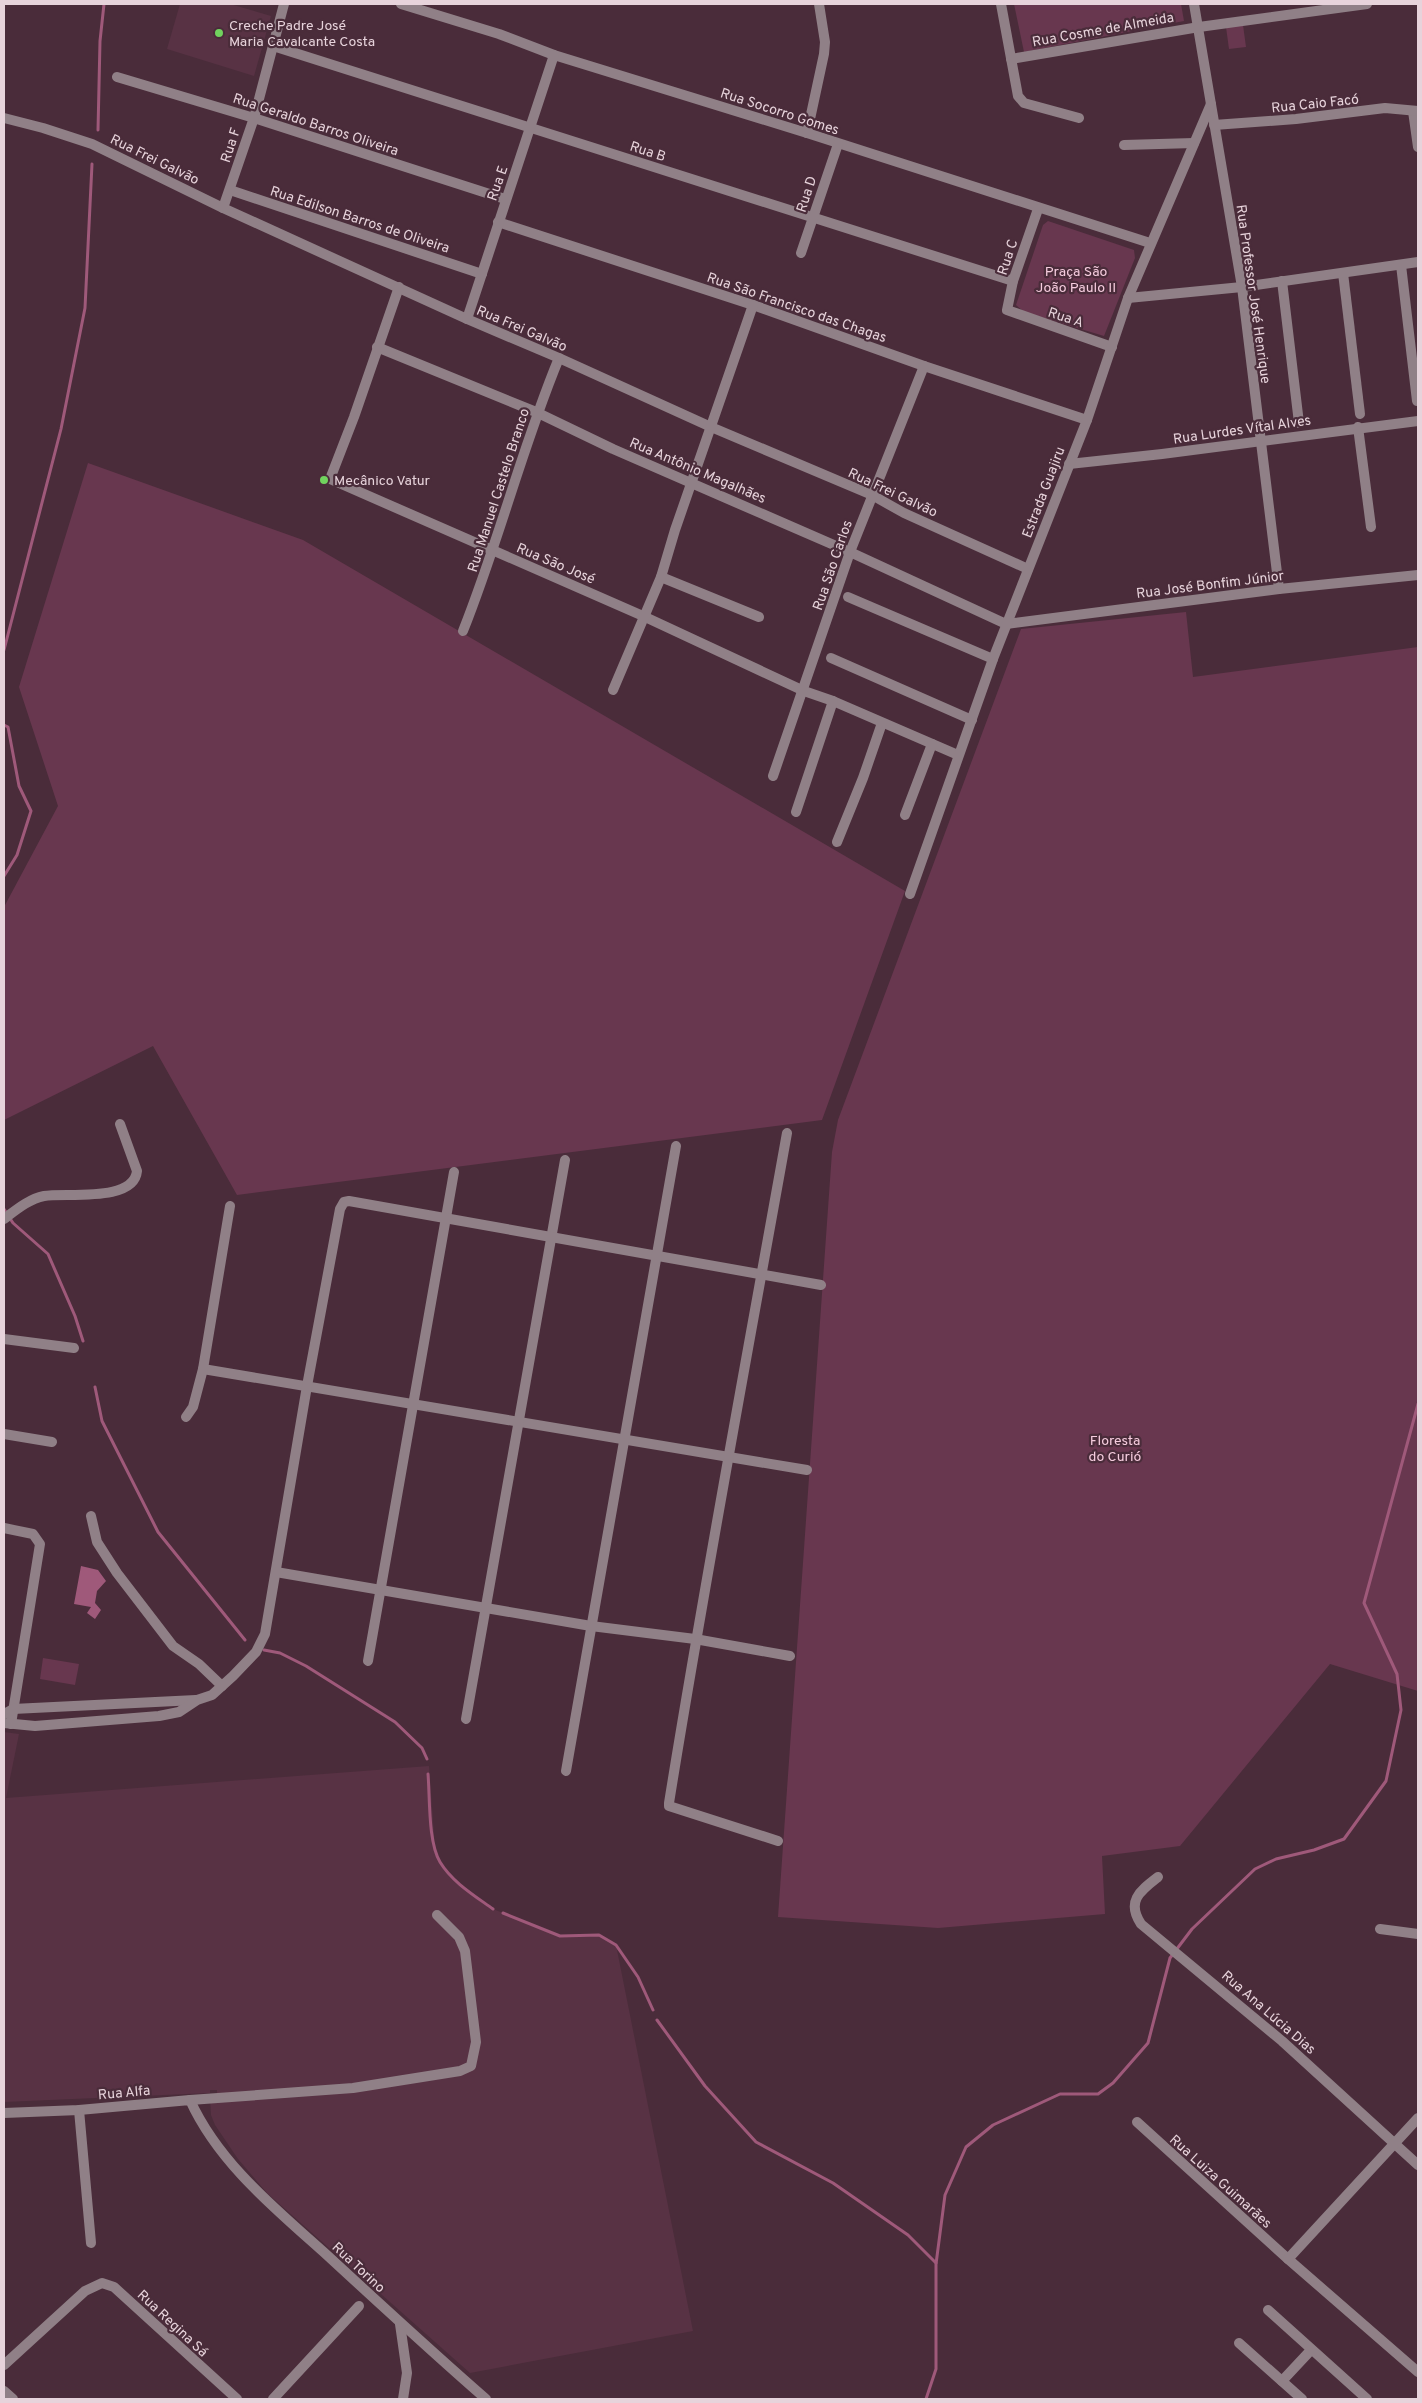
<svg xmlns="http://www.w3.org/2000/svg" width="1422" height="2403" font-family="Overpass,sans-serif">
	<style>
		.built { fill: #583244 }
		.green { fill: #68374f }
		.water { fill: #9f597a }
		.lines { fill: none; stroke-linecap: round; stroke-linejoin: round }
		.stream { stroke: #9f597a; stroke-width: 3 }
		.minor { stroke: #908087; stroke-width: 10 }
		.poi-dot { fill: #71d35e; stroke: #4a2c3a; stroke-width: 2 }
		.labels { text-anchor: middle; stroke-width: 4.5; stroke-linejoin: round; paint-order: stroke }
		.poi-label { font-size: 14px; fill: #e7d3db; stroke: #4a2c3a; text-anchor: start }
		.street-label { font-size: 14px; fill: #e7d3db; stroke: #4a2c3a }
		.park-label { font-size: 14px; fill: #f6ccde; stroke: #4a2c3a }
	</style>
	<rect width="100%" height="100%" fill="#4a2c3a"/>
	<g class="built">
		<path d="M180,4H230L271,16L254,76L167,49Z"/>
		<path d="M4,1732L19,1734L6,1798L429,1766L435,1848L440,1863L459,1884L493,1909L560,1936L599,1935L616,1945L693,2331L470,2373L267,2193L238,2159L215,2125L211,2115L210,2097L217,2096V2090H210V2093L4,2102Z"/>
	</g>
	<g class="green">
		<path d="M1014,4H1181L1184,21L1024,52Z"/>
		<path d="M1243,25L1246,47L1229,49L1226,27Z"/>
		<path d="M1048,221L1134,250L1135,258L1104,336L1024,312L1016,305L1043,225Z"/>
		<path d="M88,463L303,540L905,891L822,1120L237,1195L153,1046L4,1120V907L58,806L19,687Z"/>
		<path d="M1186,612L1193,677L1418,647V1691L1330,1664L1180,1846L1102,1856L1105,1914L938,1928L778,1917L832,1152L838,1120L1021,629Z"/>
		<path d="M43,1658L79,1664L75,1685L40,1679Z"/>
	</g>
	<path class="water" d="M81,1566L98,1570L106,1581L97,1591L95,1603L101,1610L95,1619L87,1613L91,1607L74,1604Z"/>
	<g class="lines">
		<g class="stream">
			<path d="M98,130L100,41L104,4"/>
			<path d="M4,650L61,429L85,308L92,164"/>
			<path d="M4,725L8,727L19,786L31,811L17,855L4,876"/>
			<path d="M4,1209L13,1223L48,1254L75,1316L83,1341"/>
			<path d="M95,1387L102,1421L158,1532L245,1640"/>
			<path d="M264,1650L280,1653L306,1666L395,1722L422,1748L427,1759"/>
			<path d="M428,1774C430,1798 428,1842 440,1862C452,1882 475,1896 493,1909"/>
			<path d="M503,1913L560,1936L599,1935L616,1945L638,1977L653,2010"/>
			<path d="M657,2020L705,2086L756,2142L833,2183L908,2235L936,2263"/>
			<path d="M926,2399L936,2369V2264L945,2195L966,2147L993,2125L1060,2094H1098L1113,2083L1148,2043L1170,1958L1192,1929L1255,1869L1276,1859L1314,1850L1344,1839L1386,1781L1401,1710L1397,1674L1364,1603L1418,1404"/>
		</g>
		<g class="minor">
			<path d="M401,4L499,34L554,55L807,133L1150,243"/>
			<path d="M1001,4L1018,96L1024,103L1079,118"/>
			<path d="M1194,4L1242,287L1279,589"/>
			<path d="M273,46L1013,281"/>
			<path d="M1011,59L1199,27L1367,4"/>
			<path d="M117,77L254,118L505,199"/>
			<path d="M1413,111L1418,147"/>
			<path d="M4,118L43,128L92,144L223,208L467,319L559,358L711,427L872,495L904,513L1028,569"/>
			<path d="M1214,125L1296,119L1385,108L1418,111"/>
			<path d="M807,133L824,54L825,42L819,4"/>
			<path d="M1124,145L1194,143"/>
			<path d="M230,190L482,274"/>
			<path d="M223,208L254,118L284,4"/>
			<path d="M1038,209L1013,281L1007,310L1112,347"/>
			<path d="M498,222L753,305L924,366L1087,420"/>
			<path d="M801,253L838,144"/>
			<path d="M1401,265L1417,401"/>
			<path d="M1343,273L1360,414"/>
			<path d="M1282,281L1299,423"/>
			<path d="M399,287L354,417L330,479L643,616L804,691L833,701L958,755"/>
			<path d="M1128,298L1242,287L1418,262"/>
			<path d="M467,319L554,55"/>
			<path d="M377,347L536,412L613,449L850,552L1006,624L1279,589L1418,575"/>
			<path d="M1358,427L1371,527"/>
			<path d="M1069,464L1162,454L1418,421"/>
			<path d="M661,577L759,617"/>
			<path d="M848,597L993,659"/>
			<path d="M463,631C499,541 522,447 559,358"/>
			<path d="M831,658L972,720"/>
			<path d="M613,690L661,577L675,530L753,305"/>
			<path d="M773,776L850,552L924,366"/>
			<path d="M796,812L833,701"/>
			<path d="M905,815L932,744"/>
			<path d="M837,842L863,778L882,723"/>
			<path d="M910,894L993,659L1087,420L1128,298L1211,104"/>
			<path d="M4,1219C16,1210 29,1199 44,1196C64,1192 134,1203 137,1171L120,1124"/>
			<path d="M4,1339L74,1348"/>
			<path d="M203,1369L807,1470"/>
			<path d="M186,1417L193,1407L203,1369L230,1206"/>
			<path d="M4,1434L52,1442"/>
			<path d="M91,1516L97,1542L117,1573L173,1646L199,1664L222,1686"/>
			<path d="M4,1528L33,1534L40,1544L11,1724"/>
			<path d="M276,1572L591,1626L695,1639L790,1656"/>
			<path d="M368,1661L454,1172"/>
			<path d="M4,1714L13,1709L196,1700"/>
			<path d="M466,1719L565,1160"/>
			<path d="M4,1723L35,1726L159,1716L179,1712L197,1700L212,1695L233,1676L256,1652L265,1634L307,1386L340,1209L344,1202L349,1201L821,1285"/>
			<path d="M566,1771L676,1146"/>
			<path d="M778,1841L669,1806V1803C705,1579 747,1356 787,1133"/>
			<path d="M1158,1877C1140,1891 1126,1901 1141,1924L1282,2041L1418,2165"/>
			<path d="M1380,1929L1418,1934"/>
			<path d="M190,2100L353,2088L460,2071L471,2066L476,2042L465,1951L459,1937L437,1915"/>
			<path d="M79,2110L91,2243"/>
			<path d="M4,2113L79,2110L190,2100C219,2164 277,2210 328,2256C380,2304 432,2352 486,2399"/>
			<path d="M1137,2122L1288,2259L1418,2372"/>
			<path d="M1288,2259L1418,2118"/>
			<path d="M1268,2310L1367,2399"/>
			<path d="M400,2324L407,2373L403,2399"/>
			<path d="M1239,2343L1302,2399"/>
			<path d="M4,2365L85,2291L102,2283L114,2287L237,2399"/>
			<path d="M1282,2381L1311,2350"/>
			<path d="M4,2391L13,2399"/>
			<path d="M273,2399L359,2306"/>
		</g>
	</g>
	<g class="poi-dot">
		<circle cx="219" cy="33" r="5"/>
		<circle cx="324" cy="480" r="5"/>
	</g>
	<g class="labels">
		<g class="poi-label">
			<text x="229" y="30">Creche Padre José<tspan x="229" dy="16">Maria Cavalcante Costa</tspan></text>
			<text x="334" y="485">Mecânico Vatur</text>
		</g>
		<g class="street-label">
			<text transform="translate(1103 29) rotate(-10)" y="5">Rua Cosme de Almeida</text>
			<text transform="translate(1315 103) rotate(-6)" y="5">Rua Caio Facó</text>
			<text transform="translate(780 111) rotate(18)" y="5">Rua Socorro Gomes</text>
			<text transform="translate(316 124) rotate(18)" y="5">Rua Geraldo Barros Oliveira</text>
			<text transform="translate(230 145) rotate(-72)" y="5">Rua F</text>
			<text transform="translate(648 151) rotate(18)" y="5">Rua B</text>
			<text transform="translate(155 159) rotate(26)" y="5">Rua Frei Galvão</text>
			<text transform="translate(497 183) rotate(-71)" y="5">Rua E</text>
			<text transform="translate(806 194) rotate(-72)" y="5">Rua D</text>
			<text transform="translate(360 219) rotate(18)" y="5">Rua Edilson Barros de Oliveira</text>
			<text transform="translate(1007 257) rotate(-72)" y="5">Rua C</text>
			<text transform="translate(1254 294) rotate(82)" y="5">Rua Professor José Henrique</text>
			<text transform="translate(797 307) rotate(19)" y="5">Rua São Francisco das Chagas</text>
			<text transform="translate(1066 317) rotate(18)" y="5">Rua A</text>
			<text transform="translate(522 328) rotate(23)" y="5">Rua Frei Galvão</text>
			<text transform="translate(1242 429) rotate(-8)" y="5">Rua Lurdes Vítal Alves</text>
			<text transform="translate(698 470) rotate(23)" y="5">Rua Antônio Magalhães</text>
			<text transform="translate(498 490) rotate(-72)" y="5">Rua Manuel Castelo Branco</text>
			<text transform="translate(893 492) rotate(25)" y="5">Rua Frei Galvão</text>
			<text transform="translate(1043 492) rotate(-69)" y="5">Estrada Guajiru</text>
			<text transform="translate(556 563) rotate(23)" y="5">Rua São José</text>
			<text transform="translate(832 565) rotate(-71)" y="5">Rua São Carlos</text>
			<text transform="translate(1210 584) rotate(-7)" y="5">Rua José Bonfim Júnior</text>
			<text transform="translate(1269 2012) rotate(41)" y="5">Rua Ana Lúcia Dias</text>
			<text transform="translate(124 2092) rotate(-5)" y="5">Rua Alfa</text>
			<text transform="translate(1221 2181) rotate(42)" y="5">Rua Luiza Guimarães</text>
			<text transform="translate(359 2267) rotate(43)" y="5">Rua Torino</text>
			<text transform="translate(173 2323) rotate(43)" y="5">Rua Regina Sá</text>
		</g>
		<g class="park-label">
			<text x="1076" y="276">Praça São<tspan x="1076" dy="16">João Paulo II</tspan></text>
			<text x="1115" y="1445">Floresta<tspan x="1115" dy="16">do Curió</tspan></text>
		</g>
	</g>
	<rect width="1422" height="2403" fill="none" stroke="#e7d3db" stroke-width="10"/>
</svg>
